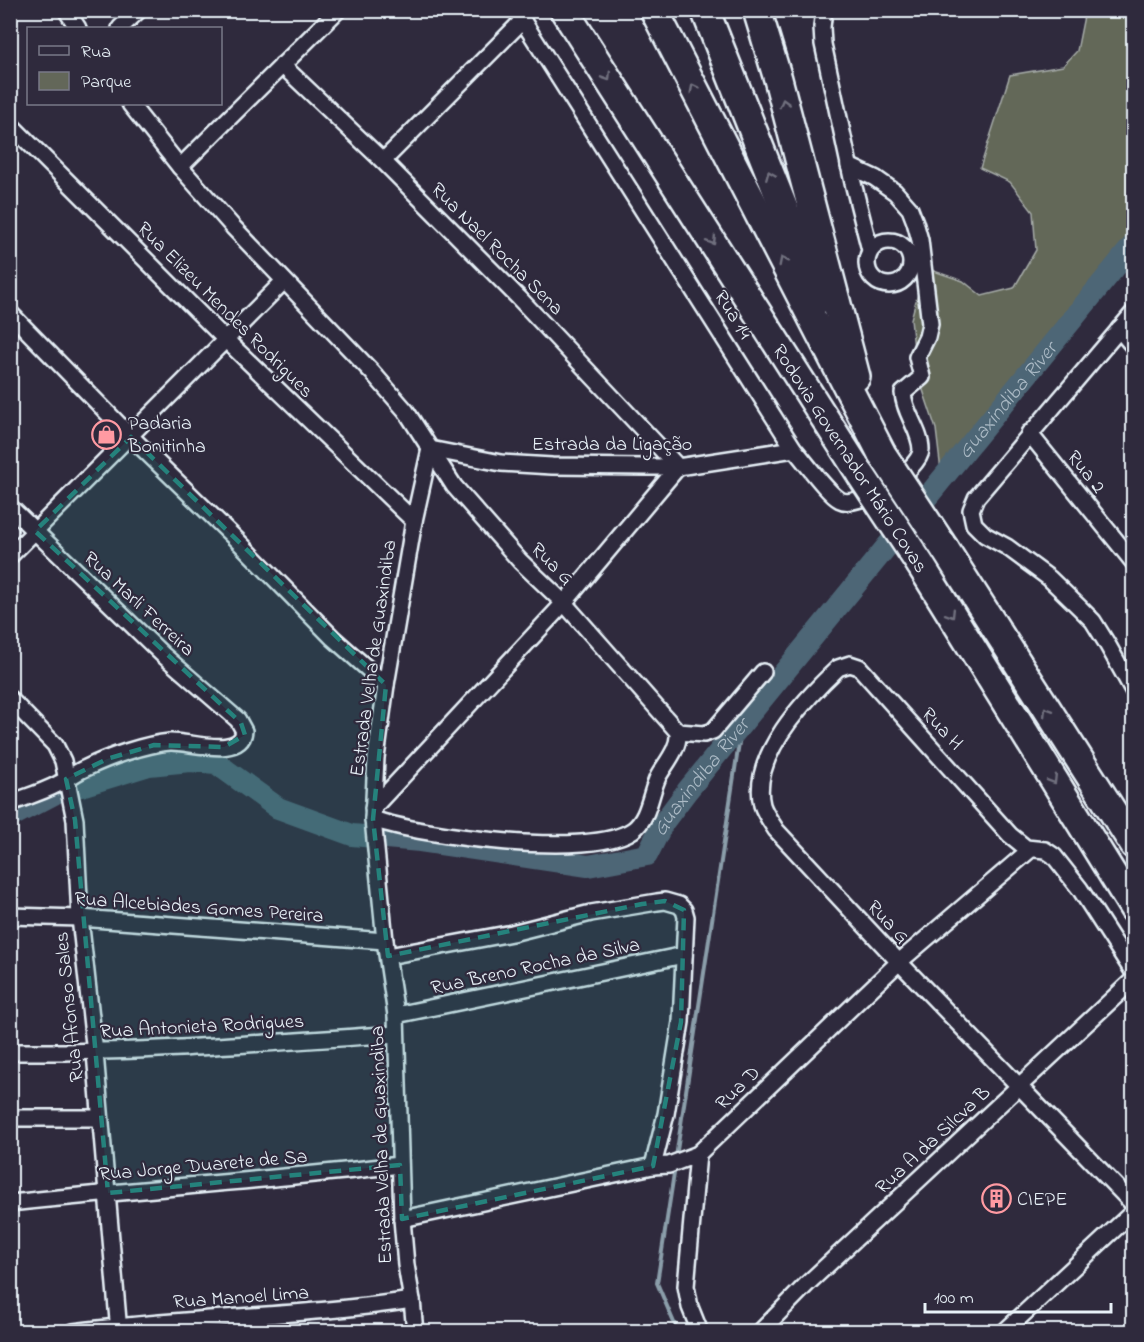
<svg xmlns="http://www.w3.org/2000/svg" width="1144" height="1342" font-family="'Indie Flower',sans-serif">
	<style>
		.green { fill: #636759; stroke: #a6aca8; stroke-width: 1.5 }
		.lines { fill: none; stroke-linecap: round; stroke-linejoin: round }
		.stream { stroke: #8b9eaa; stroke-width: 4 }
		.river { stroke: #4d6676; stroke-width: 22 }
		.street-casing { stroke: #e8f1f8; stroke-width: 20 }
		.highway-casing { stroke: #e8f1f8; stroke-width: 32 }
		.street { stroke: #2f2a3d; stroke-width: 15 }
		.highway { stroke: #2f2a3d; stroke-width: 27 }
		.highway-bridge-casing { stroke: #e8f1f8; stroke-width: 32; stroke-linecap: butt }
		.highway-bridge { stroke: #2f2a3d; stroke-width: 27 }
		.oneway { stroke: #70707e }
		.marked { fill: #25827c; fill-opacity: 0.2; stroke: #25827c; stroke-width: 4.5; stroke-dasharray: 12 8; stroke-linejoin: round }
		.labels { text-anchor: middle; stroke-width: 4.5; stroke-linejoin: round; paint-order: stroke }
		.street-label { font-size: 20px; fill: #e8f1f8; stroke: #2f2a3d }
		.poi-label { font-size: 20px; fill: #e8f1f8; stroke: #2f2a3d; text-anchor: start }
		.water-label { font-size: 21px; font-style: italic; fill: #aab9c4; stroke: #2f2a3d }
	</style>
	<rect width="100%" height="100%" fill="#2f2a3d"/>
	<filter id="ink" filterUnits="userSpaceOnUse"><feTurbulence type="fractalNoise" baseFrequency=".0167" numOctaves="2"/><feDisplacementMap in="SourceGraphic" scale="12" xChannelSelector="R" yChannelSelector="G"/><feConvolveMatrix kernelMatrix="1 2 1 2 8 2 1 2 1" color-interpolation-filters="sRGB"/></filter>
	<g filter="url(#ink)">
		<path class="green" d="M1085,11H1128L1134,20L1133,243L964,452L941,471L936,429L916,369L911,319L925,268L963,281L982,296L1014,288L1036,250L1033,212L1010,182L980,168L1010,75L1063,66L1077,51Z"/>
		<g class="lines">
			<g class="stream">
				<path d="M676,1157L742,723"/>
				<path d="M675,1167L657,1283L678,1332"/>
			</g>
			<g class="river">
				<path id="s1" d="M81,786L149,765L190,761L216,763L278,808L352,835L420,841L588,866L647,855L663,823L687,791L1134,244"/>
				<path d="M10,817L54,794"/>
			</g>
			<defs>
				<g id="street">
					<path d="M66,10L78,28"/>
					<path d="M516,10L794,449C805,461 827,493 840,500C858,510 920,470 921,450C921,431 904,413 903,393L922,377L917,357L927,337L930,324L920,240L915,222L910,209L895,192L875,178L849,166"/>
					<path d="M824,10L822,27L823,44L853,183L870,250"/>
					<path d="M120,28L139,10"/>
					<path d="M282,65L383,161L519,298L678,467"/>
					<path d="M130,104L180,167L233,227L372,372L406,411L454,486L520,561L564,603L678,732C680,748 665,764 658,777C650,794 649,818 633,830C591,859 421,836 373,819"/>
					<path d="M10,124L226,340L414,521"/>
					<path d="M383,161L523,20"/>
					<path d="M180,167L338,10"/>
					<circle cx="889" cy="263" r="22"/>
					<path d="M1134,312L976,498L971,510L974,524L985,535L1007,547L1049,578L1079,607L1093,621L1106,642L1134,692"/>
					<path d="M10,313L131,437L239,542L333,638L386,685"/>
					<path d="M1119,329L1134,347"/>
					<path d="M1029,433L1134,563"/>
					<path d="M430,449L501,463L552,466L647,467H678L794,449"/>
					<path d="M10,507L162,654L238,720L244,731C241,759 189,741 170,742C146,744 108,757 86,768C76,772 68,779 58,784C43,792 26,797 10,803"/>
					<path d="M10,556L284,281"/>
					<path d="M10,699L55,745L63,761L75,820L80,918L95,1053L119,1332"/>
					<path d="M678,732L704,734L713,731L763,672"/>
					<path d="M373,808L564,603L678,467"/>
					<path d="M10,916L80,918L385,941"/>
					<path d="M388,956L512,933L591,913L657,902L665,901L679,905L684,910L686,917L681,1022L666,1114L653,1166"/>
					<path d="M1134,973L1080,889L1054,856L1045,850L1026,848L1010,835L859,667L850,664L838,668C805,699 750,756 762,805C765,814 771,822 776,830L899,962L1134,1205"/>
					<path d="M396,1015L684,955"/>
					<path d="M10,1052C139,1053 267,1043 396,1034"/>
					<path d="M10,1118H100"/>
					<path d="M698,1154L686,1286L690,1307L700,1332"/>
					<path d="M10,1203C140,1189 270,1180 400,1165"/>
					<path d="M402,1219L653,1166L669,1165L698,1154L899,962L1031,849"/>
					<path d="M73,1332C186,1317 300,1317 412,1300"/>
					<path d="M415,1332L412,1300L406,1265L402,1219L396,1015L385,941L373,819L376,758L386,685L414,521L430,449"/>
					<path d="M760,1332L807,1284L1134,979"/>
					<path d="M1004,1332L1134,1211"/>
				</g>
				<g id="highway">
					<path d="M564,10L861,475"/>
					<path d="M654,10L882,454"/>
					<path d="M705,10L820,299"/>
					<path d="M757,10L778,79L856,377"/>
					<path d="M945,549L1134,845"/>
					<path d="M920,564L1134,909"/>
				</g>
			</defs>
			<use href="#street" class="street-casing"/>
			<use href="#highway" class="highway-casing"/>
			<use href="#street" class="street"/>
			<use href="#highway" class="highway"/>
			<defs>
				<g id="highway-bridge">
					<path d="M882,454L945,549"/>
					<path d="M861,475L920,564"/>
				</g>
			</defs>
			<use href="#highway-bridge" class="highway-bridge-casing"/>
			<use href="#highway-bridge" class="highway-bridge"/>
		</g>
		<defs><path id="oneway-chevron" d="M-2-3.5L2.5 0L-2 3.5" fill="none" stroke-width="1.6" stroke-linecap="round" stroke-linejoin="round" transform="scale(1.5)"/></defs>
		<g class="oneway">
			<use href="#oneway-chevron" transform="translate(607 77) rotate(57)"/>
			<use href="#oneway-chevron" transform="translate(694 88) rotate(-117)"/>
			<use href="#oneway-chevron" transform="translate(784 103) rotate(-105)"/>
			<use href="#oneway-chevron" transform="translate(770 175) rotate(-112)"/>
			<use href="#oneway-chevron" transform="translate(712 241) rotate(58)"/>
			<use href="#oneway-chevron" transform="translate(783 261) rotate(-117)"/>
			<use href="#oneway-chevron" transform="translate(951 614) rotate(58)"/>
			<use href="#oneway-chevron" transform="translate(1047 711) rotate(-122)"/>
			<use href="#oneway-chevron" transform="translate(1053 780) rotate(58)"/>
		</g>
	</g>
	<path class="marked" d="M131,437L386,685L373,819L388,956L642,904L665,901L684,910L681,1022L653,1166L402,1219L400,1165L108,1193L75,820L66,779L107,759L154,745L224,747L245,735L241,723L35,531Z"/>
	<defs>
		<symbol id="shop-ring" viewBox="-11 -11 22 22"><circle r="9.5" fill="#2f2a3d" stroke="#ff9aa2" stroke-width="1.5"/><path d="M-5-2.5h2.3a2.7 3.5 0 0 1 5.4 0H5L5.5 6h-11ZM-1.5-2.5h3a1.5 2.3 0 0 0-3 0Z" fill="#ff9aa2"/></symbol>
		<symbol id="building-ring" viewBox="-11 -11 22 22"><circle r="9.5" fill="#2f2a3d" stroke="#ff9aa2" stroke-width="1.5"/><path d="M-4-6H4V6H1V3H-1V6H-4ZM-2.5-4.3h1.7v1.8h-1.7ZM.8-4.3h1.7v1.8H.8ZM-2.5-1h1.7V.8h-1.7ZM.8-1h1.7V.8H.8Z" fill="#ff9aa2"/></symbol>
	</defs>
	<g fill-rule="evenodd">
		<use href="#shop-ring" x="90" y="418" width="33" height="33"/>
		<use href="#building-ring" x="980" y="1182" width="33" height="33"/>
	</g>
	<g class="labels">
		<g class="street-label">
			<text transform="translate(498 248) rotate(45)" y="7">Rua Nael Rocha Sena</text>
			<text transform="translate(226 309) rotate(45)" y="7">Rua Elizeu Mendes Rodrigues</text>
			<text transform="translate(734 314) rotate(58)" y="7">Rua 14</text>
			<text x="612" y="450">Estrada da Ligação</text>
			<text transform="translate(851 458) rotate(57)" y="7">Rodovia Governador Mário Covas</text>
			<text transform="translate(1087 471) rotate(51)" y="7">Rua 2</text>
			<text transform="translate(553 563) rotate(45)" y="7">Rua G</text>
			<text transform="translate(140 603) rotate(43)" y="7">Rua Marli Ferreira</text>
			<text transform="translate(372 658) rotate(-82)" y="7">Estrada Velha de Guaxindiba</text>
			<text transform="translate(943 728) rotate(47)" y="7">Rua H</text>
			<text transform="translate(199 906) rotate(4)" y="7">Rua Alcebiades Gomes Pereira</text>
			<text transform="translate(889 921) rotate(47)" y="7">Rua G</text>
			<text transform="translate(535 965) rotate(-12)" y="7">Rua Breno Rocha da Silva</text>
			<text transform="translate(68 1007) rotate(-96)" y="7">Rua Afonso Sales</text>
			<text transform="translate(202 1025) rotate(-3)" y="7">Rua Antonieta Rodrigues</text>
			<text transform="translate(737 1087) rotate(-44)" y="7">Rua D</text>
			<text transform="translate(932 1139) rotate(-43)" y="7">Rua A da Silcva B</text>
			<text transform="translate(380 1145) rotate(-92)" y="7">Estrada Velha de Guaxindiba</text>
			<text transform="translate(203 1164) rotate(-5)" y="7">Rua Jorge Duarete de Sa</text>
			<text transform="translate(241 1296) rotate(-4)" y="7">Rua Manoel Lima</text>
		</g>
		<g class="poi-label">
			<text x="128" y="429">Padaria<tspan x="128" dy="23">Bonitinha</tspan></text>
			<text x="1017" y="1205">CIEPE</text>
		</g>
		<g class="water-label">
			<text dy="7" stroke="none"><textPath href="#s1" startOffset="1173">Guaxindiba River</textPath></text>
			<text dy="7" stroke="none"><textPath href="#s1" startOffset="687">Guaxindiba River</textPath></text>
		</g>
	</g>
	<rect width="1144" height="1342" fill="none" stroke="#2f2a3d" stroke-width="36"/>
	<rect x="18" y="18" width="1108" height="1306" fill="none" stroke="#e8f1f8" stroke-width="2" filter="url(#ink)"/>
	<rect x="27" y="27" width="195" height="78" fill="#2f2a3d" stroke="#797a88" stroke-width="1.5"/>
	<rect x="39" y="46" width="30" height="9" fill="#2f2a3d" stroke="#797a88" stroke-width="1.5"/>
	<text x="81" y="57" font-size="18" fill="#e8f1f8">Rua</text>
	<rect x="39" y="72" width="30" height="18" fill="#636759" stroke="#797a88" stroke-width="1.5"/>
	<text x="81" y="87" font-size="18" fill="#e8f1f8">Parque</text>
	<path d="M925 1303v9h186v-9" fill="none" stroke="#e8f1f8" stroke-width="3"/>
	<text x="934" y="1303" font-size="18" fill="#e8f1f8" stroke="#2f2a3d" stroke-width="4.5" paint-order="stroke">100 m</text>
</svg>
